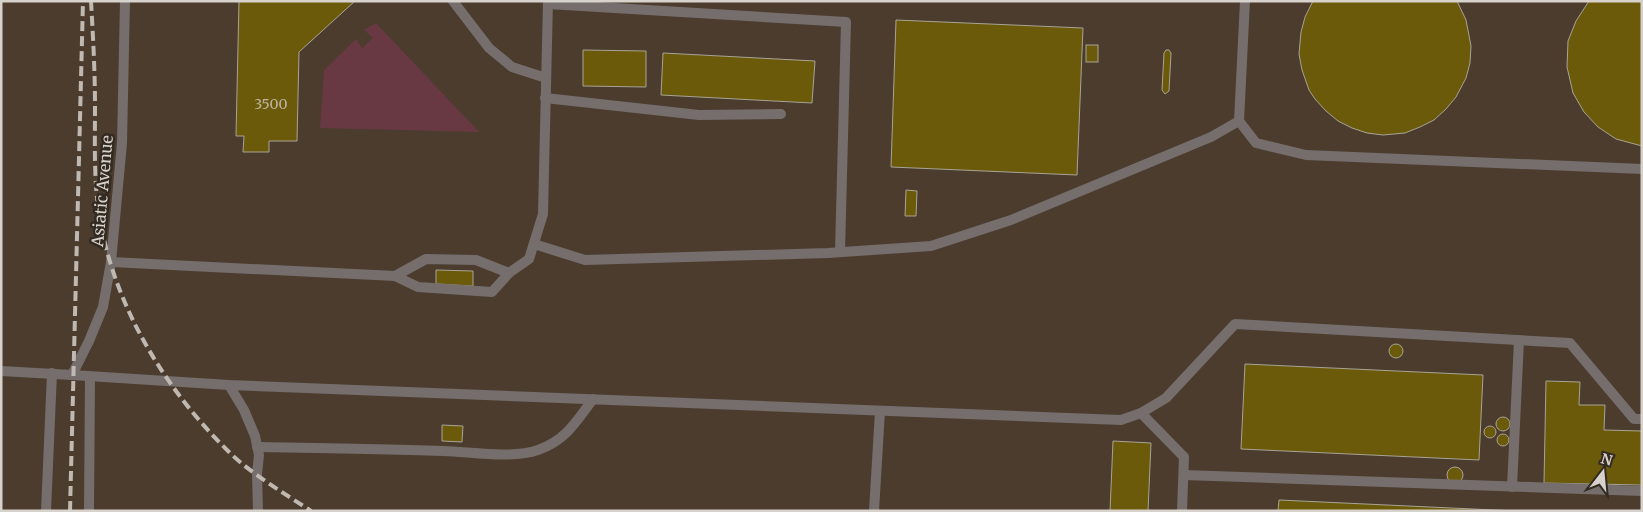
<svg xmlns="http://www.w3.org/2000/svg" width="1643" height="512" font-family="Merriweather,serif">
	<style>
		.built { fill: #4b3c2e }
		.green { fill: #683942 }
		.building { fill: #6c5a0b; stroke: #a8a496 }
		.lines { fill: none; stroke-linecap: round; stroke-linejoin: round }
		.lane { stroke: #756e6c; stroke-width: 10 }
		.street { stroke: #756e6c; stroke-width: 10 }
		.rail { stroke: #bfb9b2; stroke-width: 4; stroke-dasharray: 10 5; stroke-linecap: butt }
		.labels { text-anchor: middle; stroke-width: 5; stroke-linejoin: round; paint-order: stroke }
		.number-label { font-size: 14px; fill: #bdb49c }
		.street-label { font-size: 16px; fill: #d8d2cc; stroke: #332a21 }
	</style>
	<rect width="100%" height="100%" fill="#3e342b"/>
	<rect class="built" x="1" y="1" width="1641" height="510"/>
	<path class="green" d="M376,23L479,132L320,128L324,70L356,39L362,48L373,38L364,30Z"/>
	<g class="building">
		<path d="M239,1H355L299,52L297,141H269V152H243L244,136H236Z"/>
		<path d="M1313,1H1457L1466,20L1471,46L1470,63L1466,78L1456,97L1446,109L1434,120L1420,127L1405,133L1383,135L1367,133L1352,128L1338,121L1326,111L1315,99L1309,90L1302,70L1299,54L1301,32L1305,17Z"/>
		<path d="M1589,1H1642V146L1616,139L1598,127L1584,112L1573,93L1567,67L1568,41L1576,21Z"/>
		<path d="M896,20L1083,28L1077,175L891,167Z"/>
		<rect x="1086" y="45" width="12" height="17"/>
		<path d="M583,50L646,51V87L583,86Z"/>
		<path d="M1166,50H1169L1171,53L1169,91L1165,94L1162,90L1164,53Z"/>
		<path d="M663,53L815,61L812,103L661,95Z"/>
		<path d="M906,190L917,191L916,216H905Z"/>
		<path d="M436,270L473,271V286L436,284Z"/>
		<circle cx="1396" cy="351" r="7"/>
		<path d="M1245,364L1483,375L1479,460L1241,449Z"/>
		<path d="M1546,381L1580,382L1579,405H1605L1604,430L1642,431V485L1544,483Z"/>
		<circle cx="1503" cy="424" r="7"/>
		<path d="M442,425L463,426L462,442L442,441Z"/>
		<circle cx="1490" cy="432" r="6"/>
		<circle cx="1503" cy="440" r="6"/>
		<path d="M1113,441L1151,443L1148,511H1110Z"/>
		<circle cx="1455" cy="475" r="8"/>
		<path d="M1279,500L1516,511H1278Z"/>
	</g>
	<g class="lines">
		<g class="lane">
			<path d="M453,1L489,48L512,67L546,78"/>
			<path d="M1245,1L1239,121L1256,143L1306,155L1642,169"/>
			<path d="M548,4L846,22L840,252"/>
			<path d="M545,98L699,115L781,114"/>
			<path d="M534,244L585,260L828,253L931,246L1011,220L1211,137L1239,121"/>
			<path d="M111,262L395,276L418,287L492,292L509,273L529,259L543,214L548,1"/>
			<path d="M395,276L426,259L476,260L509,273"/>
			<path d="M72,375L229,385L1121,420L1141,413L1166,398L1235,324L1570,343L1634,419H1642"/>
			<path d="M229,385L244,410L255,436L259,455L257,474L258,511"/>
			<path d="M1141,413L1184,457L1182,511"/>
			<path d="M257,447C320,448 382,449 444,451C472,452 512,459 538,450C566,440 576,422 593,399"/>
			<path d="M1184,475L1642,491"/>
			<path d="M1512,487L1519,340"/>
			<path d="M46,511L52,373"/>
			<path d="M89,511L90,376"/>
			<path d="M874,511L880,411"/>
		</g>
		<path class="street" d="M1,371L72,375L89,341L103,307L111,262L122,143L125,1"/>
		<g class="rail">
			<path d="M91,1C93,36 95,72 95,107C95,137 94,167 97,198C107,294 160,384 228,451C251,474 284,493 311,511"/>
			<path d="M70,511L83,1"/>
		</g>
	</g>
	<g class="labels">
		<g class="number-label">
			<text x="271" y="109">3500</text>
		</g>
		<g class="street-label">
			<text transform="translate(102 191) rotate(-85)" y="6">Asiatic Avenue</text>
		</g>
	</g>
	<rect width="1643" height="512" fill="none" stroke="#d8d2cc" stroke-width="5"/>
	<g transform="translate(1603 472) rotate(16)" stroke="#332a21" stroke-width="4" paint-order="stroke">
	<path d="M0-4L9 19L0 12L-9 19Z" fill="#d8d2cc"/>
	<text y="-8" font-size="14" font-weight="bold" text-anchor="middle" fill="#d8d2cc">N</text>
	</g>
</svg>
